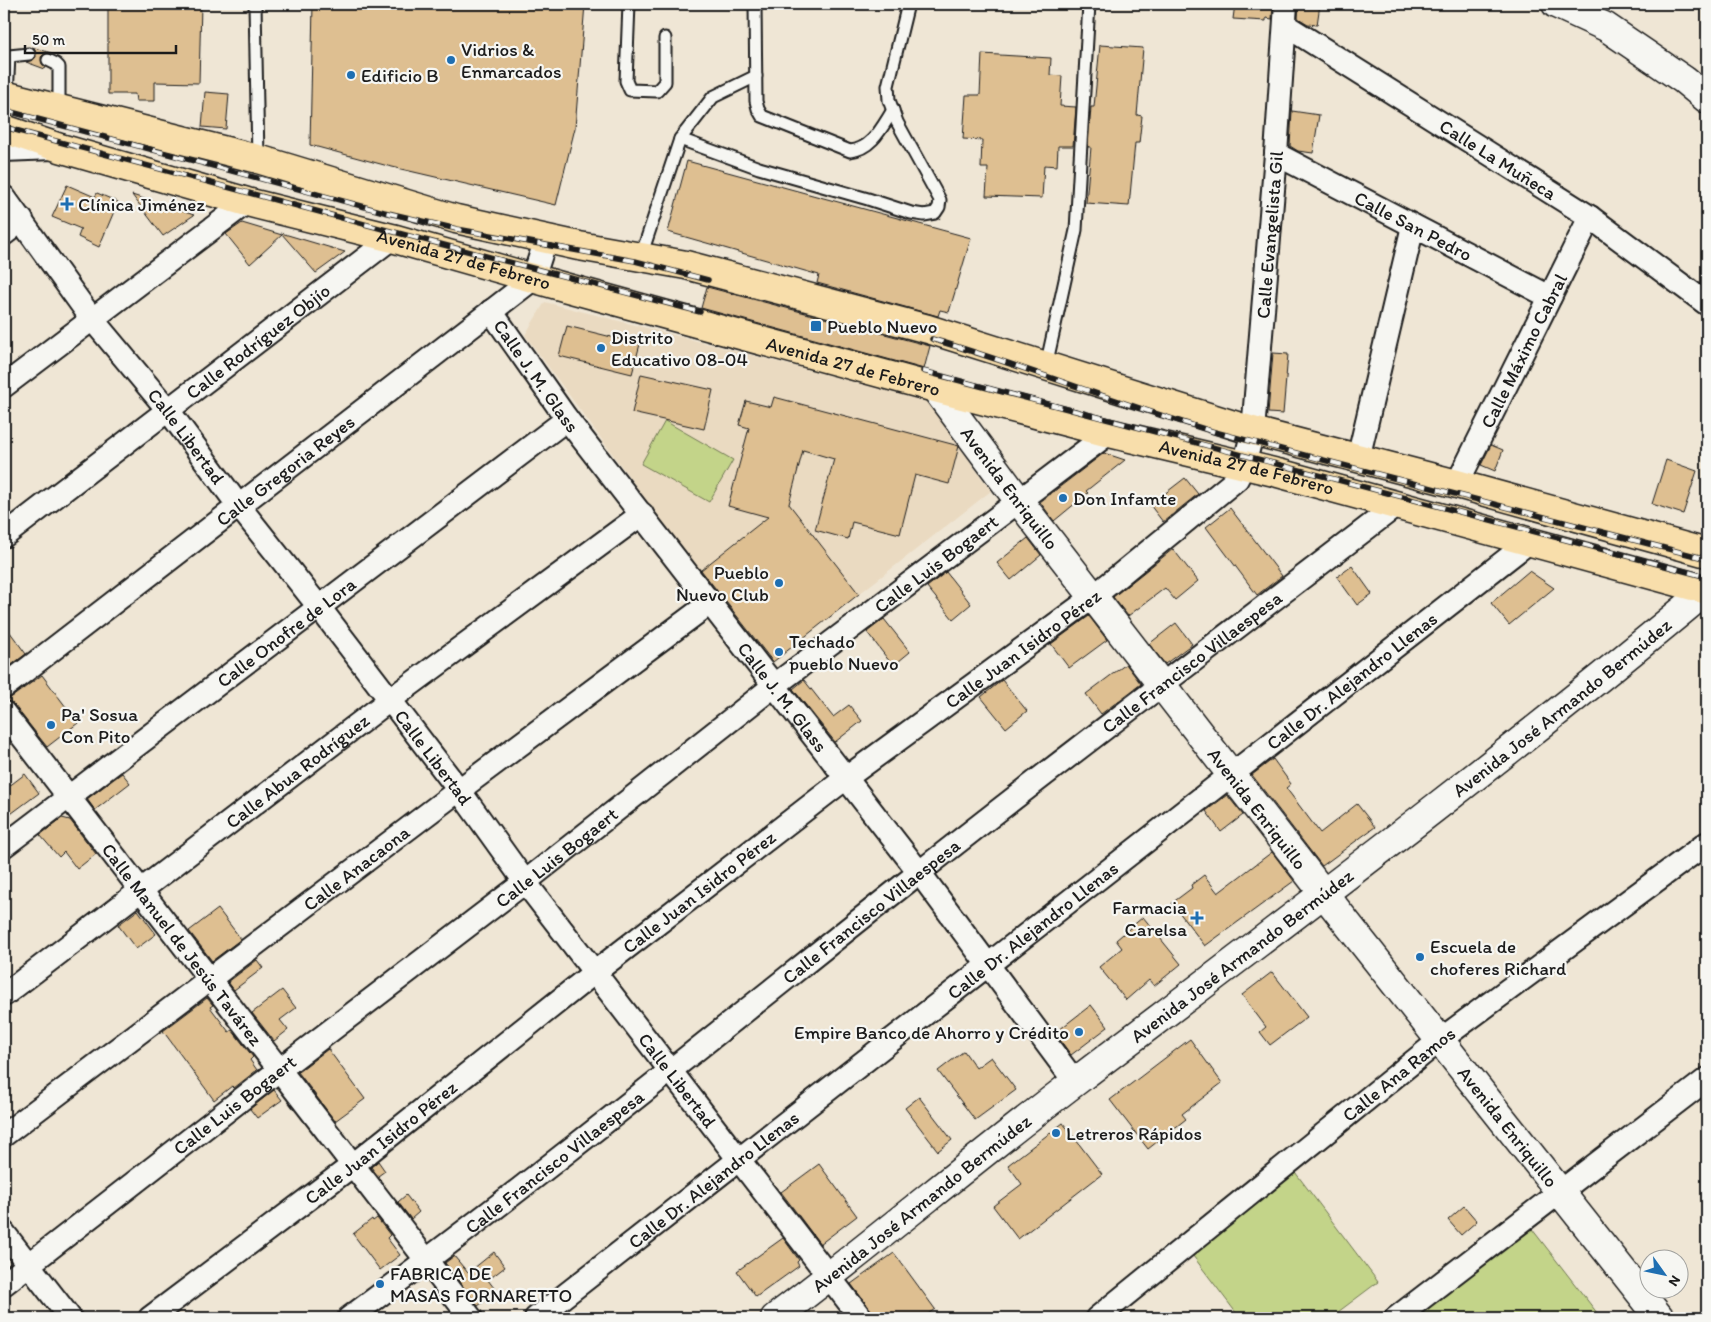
<svg xmlns="http://www.w3.org/2000/svg" width="1711" height="1322" font-family="Itim,sans-serif">
	<style>
		.built { fill: #eadac1 }
		.green { fill: #c3d489; stroke: #707852 }
		.building { fill: #debf91; stroke: #1c1c1c }
		.lines { fill: none; stroke-linecap: round; stroke-linejoin: round }
		.lane-casing { stroke: #1c1c1c; stroke-width: 15 }
		.street-casing { stroke: #1c1c1c; stroke-width: 26 }
		.secondary-casing { stroke: #1c1c1c; stroke-width: 31 }
		.primary-casing { stroke: #1c1c1c; stroke-width: 31 }
		.lane { stroke: #f6f6f2; stroke-width: 11 }
		.street { stroke: #f6f6f2; stroke-width: 22 }
		.secondary { stroke: #f6f6f2; stroke-width: 28 }
		.primary { stroke: #f8deab; stroke-width: 28 }
		.rail-casing { stroke: #1c1c1c; stroke-width: 5.5 }
		.rail { stroke: #f6f6f2; stroke-width: 4; stroke-dasharray: 11; stroke-linecap: butt }
		.poi-dot { fill: #1f6fb2; stroke: #f6f6f2; stroke-width: 2 }
		.labels { text-anchor: middle; stroke-width: 4.5; stroke-linejoin: round; paint-order: stroke }
		.poi-label { font-size: 19px; fill: #1c1c1c; stroke: #f6f6f2; text-anchor: start }
		.street-label { font-size: 19px; fill: #1c1c1c; stroke: #f6f6f2 }
	</style>
	<rect width="100%" height="100%" fill="#efe6d5"/>
	<filter id="ink" filterUnits="userSpaceOnUse"><feTurbulence type="fractalNoise" baseFrequency=".02" numOctaves="2"/><feDisplacementMap in="SourceGraphic" scale="10" xChannelSelector="R" yChannelSelector="G"/><feConvolveMatrix kernelMatrix="1 2 1 2 8 2 1 2 1" color-interpolation-filters="sRGB"/></filter>
	<g filter="url(#ink)">
		<path class="built" d="M545,302L926,400L991,491L859,594L787,502L699,572L525,335Z"/>
		<g class="green">
			<path d="M665,421L733,460L709,502L641,464Z"/>
			<path d="M1295,1172L1378,1282L1330,1318H1240L1190,1252Z"/>
			<path d="M1532,1229L1601,1318H1412Z"/>
		</g>
		<g class="building">
			<path d="M108,4H201L199,83L155,82V101H136L135,94H108Z"/>
			<path d="M313,4H585L575,128L556,205L388,166L310,145Z"/>
			<path d="M1235,4H1273L1272,19L1266,18V21L1233,19Z"/>
			<path d="M1299,4H1320L1317,25L1308,24L1298,18Z"/>
			<path d="M1100,45L1143,48L1137,115L1142,116L1139,143H1135L1129,206L1086,203L1091,147H1088L1091,107H1094Z"/>
			<path d="M32,47L51,53L44,54L41,57L42,64L46,67L45,69L26,62L33,60L36,57L35,50Z"/>
			<path d="M982,54L1051,58L1050,75L1062,76L1060,106L1076,107L1073,146H1058L1057,166L1044,165L1042,198L986,196L988,168H981L982,140L963,139L966,95H980Z"/>
			<path d="M205,92L229,94L226,129L202,127Z"/>
			<path d="M1292,111L1319,115L1313,153L1298,151L1290,146Z"/>
			<path d="M687,161L971,238L949,312L940,310L938,316L817,283L819,275L668,232Z"/>
			<path d="M67,185L95,197L97,193L118,202L99,247L78,237L81,229L52,217Z"/>
			<path d="M132,195L194,215L163,236Z"/>
			<path d="M242,223L282,235L250,264L226,234Z"/>
			<path d="M281,233L345,252L316,273Z"/>
			<path d="M707,287L930,346L924,369L701,308Z"/>
			<path d="M567,326L640,344L632,374L559,356Z"/>
			<path d="M1273,353L1288,354L1283,414L1268,413Z"/>
			<path d="M641,374L713,390L704,429L632,413Z"/>
			<path d="M774,397L959,446L949,484L915,475L900,534L852,522L848,539L815,530L834,459L803,450L789,504L859,594L773,662L701,570L768,517L728,506L749,428L739,425L746,401L771,407Z"/>
			<path d="M1491,445L1503,450L1495,471L1481,465Z"/>
			<path d="M1104,453L1125,460L1086,491L1088,493L1054,521L1040,502Z"/>
			<path d="M1666,460L1697,471L1683,514L1652,504Z"/>
			<path d="M1185,478L1198,494L1163,522L1150,505Z"/>
			<path d="M1230,508L1282,576L1257,595L1206,527Z"/>
			<path d="M1028,538L1041,555L1011,580L997,563Z"/>
			<path d="M1173,549L1198,581L1175,600L1165,588L1128,616L1113,597Z"/>
			<path d="M1352,566L1372,594L1357,605L1337,577Z"/>
			<path d="M1529,571L1554,588L1509,625L1491,603Z"/>
			<path d="M946,572L971,604L953,619L927,587Z"/>
			<path d="M1089,616L1107,640L1069,668L1051,644Z"/>
			<path d="M884,619L910,652L893,666L867,632Z"/>
			<path d="M1176,623L1192,644L1165,664L1149,644Z"/>
			<path d="M4,624L26,654L10,666L11,660L4,666Z"/>
			<path d="M1126,664L1141,684L1101,714L1086,694Z"/>
			<path d="M42,675L78,723L47,747L14,705L9,701L4,700L12,697Z"/>
			<path d="M804,680L833,717L849,705L862,721L835,742L793,689Z"/>
			<path d="M1002,680L1027,711L1006,728L981,697Z"/>
			<path d="M1273,759L1291,784L1286,788L1320,833L1357,804L1375,827L1322,866L1252,775Z"/>
			<path d="M122,773L130,783L95,810L87,799Z"/>
			<path d="M25,774L39,793L4,819V790Z"/>
			<path d="M1227,795L1243,815L1221,832L1206,811Z"/>
			<path d="M62,818L70,820L96,854L77,869L64,852L59,857L40,835Z"/>
			<path d="M1272,852L1294,881L1205,946L1172,903L1192,888L1191,885L1204,875L1218,893Z"/>
			<path d="M218,909L241,939L212,961L189,931Z"/>
			<path d="M138,910L156,934L136,949L118,925Z"/>
			<path d="M1143,917L1181,964L1154,986L1149,980L1126,1000L1099,967L1122,948L1116,940Z"/>
			<path d="M257,960L263,968L234,990L228,982Z"/>
			<path d="M1272,972L1307,1017L1270,1045L1260,1032L1266,1027L1242,995Z"/>
			<path d="M282,990L296,1008L280,1020L288,1030L274,1041L252,1013Z"/>
			<path d="M207,998L213,1005L210,1007L229,1032L232,1030L253,1057L250,1060L257,1070L234,1088L232,1086L214,1100L163,1031Z"/>
			<path d="M1091,1005L1108,1027L1071,1055L1055,1033Z"/>
			<path d="M1190,1039L1222,1083L1182,1114L1186,1119L1148,1149L1110,1100Z"/>
			<path d="M328,1049L365,1099L335,1121L298,1072Z"/>
			<path d="M964,1051L976,1068L991,1057L1016,1090L975,1120L938,1071Z"/>
			<path d="M274,1090L282,1100L257,1118L250,1109Z"/>
			<path d="M919,1097L952,1140L938,1151L905,1108Z"/>
			<path d="M1063,1123L1102,1174L1018,1239L993,1206L1022,1184L1008,1165Z"/>
			<path d="M378,1161L385,1171L378,1176L371,1167Z"/>
			<path d="M819,1164L857,1216L820,1244L781,1192Z"/>
			<path d="M406,1195L419,1212L411,1219L398,1202Z"/>
			<path d="M1464,1206L1477,1221L1461,1235L1448,1220Z"/>
			<path d="M377,1218L390,1235L387,1238L400,1255L380,1270L353,1234L372,1219L373,1221Z"/>
			<path d="M783,1238L799,1260L797,1262L799,1266L756,1297L737,1271Z"/>
			<path d="M494,1252L505,1267L488,1280L497,1292L478,1306L445,1263L454,1256L468,1273Z"/>
			<path d="M894,1253L935,1309L922,1318H875L871,1310L851,1284Z"/>
		</g>
		<g class="lines">
			<defs>
				<g id="lane">
					<path d="M255,4L258,159"/>
					<path d="M629,4L626,81L630,90L657,91L665,82V38"/>
					<path d="M755,4L756,101L758,109L762,116L850,151C872,149 882,127 893,110"/>
					<path d="M4,55L9,56L29,54"/>
					<path d="M48,60L56,64L59,67V109"/>
					<path d="M756,76L713,97L680,139L759,168L868,199L911,213L924,215L935,213L939,207L940,200L897,122L889,100L888,86L908,4"/>
					<path d="M7,96L9,56"/>
					<path d="M641,256L680,139"/>
					<path d="M1046,366L1076,230L1089,4"/>
				</g>
				<g id="street">
					<path id="s1" d="M1285,25L1590,217L1707,304"/>
					<path d="M4,150L53,148"/>
					<path id="s2" d="M1276,154L1550,297"/>
					<path id="s3" d="M4,197L92,319L168,410L238,505L319,607L459,790L525,882L861,1318"/>
					<path d="M4,234L22,220"/>
					<path id="s4" d="M491,311L567,419L919,872L1075,1082"/>
					<path d="M4,386L247,202"/>
					<path d="M1358,459L1413,226"/>
					<path id="s5" d="M1457,484L1590,217"/>
					<path id="s6" d="M4,536L392,238"/>
					<path id="s7" d="M4,687L533,279L546,239"/>
					<path id="s8" d="M4,713L471,1318"/>
					<path id="s9" d="M4,846L567,419"/>
					<path id="s10" d="M4,995L391,699L642,514"/>
					<path id="s11" d="M4,1135L459,790L710,603"/>
					<path d="M4,1233L70,1318"/>
					<path id="s12" d="M4,1284L279,1070L525,882L775,685L1109,433"/>
					<path id="s13" d="M150,1318L353,1165L595,972L846,778L1093,597L1237,479L1244,465L1253,431L1276,154L1286,4"/>
					<path id="s14" d="M349,1318C542,1176 728,1024 916,875C1075,749 1237,628 1397,505"/>
					<path id="s15" d="M536,1318L1529,542"/>
					<path id="s16" d="M1097,1318L1440,1040L1707,843"/>
					<path d="M1396,1318L1707,1079"/>
				</g>
				<g id="secondary">
					<path d="M1556,4L1606,27L1684,80L1707,99"/>
					<path id="s17" d="M935,388L1019,501L1324,894L1660,1318"/>
					<path id="s18" d="M775,1318C878,1240 976,1157 1079,1079C1290,919 1503,760 1707,590"/>
				</g>
				<g id="primary">
					<path d="M4,95L258,159L456,219L579,246L686,265L928,329L1253,431L1457,484L1707,553"/>
					<path id="s19" d="M4,129L60,148L247,202L392,238L564,287L935,388L1109,433L1278,473L1707,590"/>
				</g>
			</defs>
			<use href="#lane" class="lane-casing"/>
			<use href="#street" class="street-casing"/>
			<use href="#secondary" class="secondary-casing"/>
			<use href="#primary" class="primary-casing"/>
			<use href="#lane" class="lane"/>
			<use href="#street" class="street"/>
			<use href="#secondary" class="secondary"/>
			<use href="#primary" class="primary"/>
			<defs>
				<g id="rail">
					<path d="M4,110L384,212L457,229L635,261L708,280"/>
					<path d="M4,127L379,228L700,312"/>
					<path d="M932,339C1027,367 1120,404 1215,432L1707,559"/>
					<path d="M923,371L1707,577"/>
				</g>
			</defs>
			<use href="#rail" class="rail-casing"/>
			<use href="#rail" class="rail"/>
		</g>
	</g>
	<g class="poi-dot">
		<circle cx="451" cy="60" r="5"/>
		<circle cx="351" cy="75" r="5"/>
		<path d="M64.5 196.5h5v5h5v5h-5v5h-5v-5h-5v-5h5z"/>
		<rect x="810" y="320" width="12" height="12" rx="2.5"/>
		<circle cx="601" cy="348" r="5"/>
		<circle cx="1063" cy="498" r="5"/>
		<circle cx="779" cy="583" r="5"/>
		<circle cx="779" cy="652" r="5"/>
		<circle cx="51" cy="725" r="5"/>
		<path d="M1194.5 910.5h5v5h5v5h-5v5h-5v-5h-5v-5h5z"/>
		<circle cx="1420" cy="957" r="5"/>
		<circle cx="1079" cy="1032" r="5"/>
		<circle cx="1056" cy="1133" r="5"/>
		<circle cx="380" cy="1284" r="5"/>
	</g>
	<g class="labels">
		<g class="poi-label">
			<text x="461" y="56">Vidrios &amp;<tspan x="461" dy="22">Enmarcados</tspan></text>
			<text x="361" y="82">Edificio B</text>
			<text x="78" y="211">Clínica Jiménez</text>
			<text x="827" y="333">Pueblo Nuevo</text>
			<text x="611" y="344">Distrito<tspan x="611" dy="22">Educativo 08-04</tspan></text>
			<text x="1073" y="505">Don Infamte</text>
			<text x="769" y="579" text-anchor="end">Pueblo<tspan x="769" dy="22">Nuevo Club</tspan></text>
			<text x="789" y="648">Techado<tspan x="789" dy="22">pueblo Nuevo</tspan></text>
			<text x="61" y="721">Pa' Sosua<tspan x="61" dy="22">Con Pito</tspan></text>
			<text x="1187" y="914" text-anchor="end">Farmacia<tspan x="1187" dy="22">Carelsa</tspan></text>
			<text x="1430" y="953">Escuela de<tspan x="1430" dy="22">choferes Richard</tspan></text>
			<text x="1069" y="1039" text-anchor="end">Empire Banco de Ahorro y Crédito</text>
			<text x="1066" y="1140">Letreros Rápidos</text>
			<text x="390" y="1280">FABRICA DE<tspan x="390" dy="22">MASAS FORNARETTO</tspan></text>
		</g>
		<g class="street-label">
			<text dy="7" stroke="none"><textPath href="#s1" startOffset="252">Calle La Muñeca</textPath></text>
			<text dy="7" stroke="none"><textPath href="#s2" startOffset="155">Calle San Pedro</textPath></text>
			<text dy="7" stroke="none"><textPath href="#s13" startOffset="1621">Calle Evangelista Gil</textPath></text>
			<text dy="7" stroke="none"><textPath href="#s19" startOffset="478">Avenida 27 de Febrero</textPath></text>
			<text dy="7" stroke="none"><textPath href="#s6" startOffset="320">Calle Rodríguez Objío</textPath></text>
			<text dy="7" stroke="none"><textPath href="#s5" startOffset="149">Calle Máximo Cabral</textPath></text>
			<text dy="7" stroke="none"><textPath href="#s19" startOffset="882">Avenida 27 de Febrero</textPath></text>
			<text dy="7" stroke="none"><textPath href="#s4" startOffset="79">Calle J. M. Glass</textPath></text>
			<text dy="7" stroke="none"><textPath href="#s3" startOffset="301">Calle Libertad</textPath></text>
			<text dy="7" stroke="none"><textPath href="#s19" startOffset="1288">Avenida 27 de Febrero</textPath></text>
			<text dy="7" stroke="none"><textPath href="#s7" startOffset="355">Calle Gregoria Reyes</textPath></text>
			<text dy="7" stroke="none"><textPath href="#s17" startOffset="125">Avenida Enriquillo</textPath></text>
			<text dy="7" stroke="none"><textPath href="#s12" startOffset="1178">Calle Luis Bogaert</textPath></text>
			<text dy="7" stroke="none"><textPath href="#s9" startOffset="354">Calle Onofre de Lora</textPath></text>
			<text dy="7" stroke="none"><textPath href="#s13" startOffset="1100">Calle Juan Isidro Pérez</textPath></text>
			<text dy="7" stroke="none"><textPath href="#s14" startOffset="1068">Calle Francisco Villaespesa</textPath></text>
			<text dy="7" stroke="none"><textPath href="#s15" startOffset="1035">Calle Dr. Alejandro Llenas</textPath></text>
			<text dy="7" stroke="none"><textPath href="#s4" startOffset="484">Calle J. M. Glass</textPath></text>
			<text dy="7" stroke="none"><textPath href="#s18" startOffset="996">Avenida José Armando Bermúdez</textPath></text>
			<text dy="7" stroke="none"><textPath href="#s3" startOffset="706">Calle Libertad</textPath></text>
			<text dy="7" stroke="none"><textPath href="#s10" startOffset="369">Calle Abua Rodríguez</textPath></text>
			<text dy="7" stroke="none"><textPath href="#s17" startOffset="530">Avenida Enriquillo</textPath></text>
			<text dy="7" stroke="none"><textPath href="#s12" startOffset="698">Calle Luis Bogaert</textPath></text>
			<text dy="7" stroke="none"><textPath href="#s11" startOffset="442">Calle Anacaona</textPath></text>
			<text dy="7" stroke="none"><textPath href="#s13" startOffset="695">Calle Juan Isidro Pérez</textPath></text>
			<text dy="7" stroke="none"><textPath href="#s14" startOffset="662">Calle Francisco Villaespesa</textPath></text>
			<text dy="7" stroke="none"><textPath href="#s15" startOffset="630">Calle Dr. Alejandro Llenas</textPath></text>
			<text dy="7" stroke="none"><textPath href="#s8" startOffset="292">Calle Manuel de Jesús Tavárez</textPath></text>
			<text dy="7" stroke="none"><textPath href="#s18" startOffset="591">Avenida José Armando Bermúdez</textPath></text>
			<text dy="7" stroke="none"><textPath href="#s16" startOffset="388">Calle Ana Ramos</textPath></text>
			<text dy="7" stroke="none"><textPath href="#s3" startOffset="1111">Calle Libertad</textPath></text>
			<text dy="7" stroke="none"><textPath href="#s12" startOffset="292">Calle Luis Bogaert</textPath></text>
			<text dy="7" stroke="none"><textPath href="#s17" startOffset="935">Avenida Enriquillo</textPath></text>
			<text dy="7" stroke="none"><textPath href="#s13" startOffset="290">Calle Juan Isidro Pérez</textPath></text>
			<text dy="7" stroke="none"><textPath href="#s14" startOffset="258">Calle Francisco Villaespesa</textPath></text>
			<text dy="7" stroke="none"><textPath href="#s15" startOffset="225">Calle Dr. Alejandro Llenas</textPath></text>
			<text dy="7" stroke="none"><textPath href="#s18" startOffset="186">Avenida José Armando Bermúdez</textPath></text>
		</g>
	</g>
	<rect width="1711" height="1322" fill="none" stroke="#f6f6f2" stroke-width="20"/>
	<rect x="10" y="10" width="1691" height="1302" fill="none" stroke="#1c1c1c" stroke-width="2" filter="url(#ink)"/>
	<g transform="translate(1664 1274) rotate(123)"><circle r="24" fill="#f6f6f2" stroke="#9f9f9c"/>
	<path d="M0-4L9 19L0 12L-9 19Z" fill="#1f6fb2"/>
	<text y="-8" font-size="14" font-weight="bold" text-anchor="middle" fill="#1c1c1c">N</text>
	</g>
	<path d="M25 45v8h151v-8" fill="none" stroke="#1c1c1c" stroke-width="2.5"/>
	<text x="32" y="45" font-size="15" fill="#1c1c1c" stroke="#f6f6f2" stroke-width="4" paint-order="stroke">50 m</text>
</svg>
